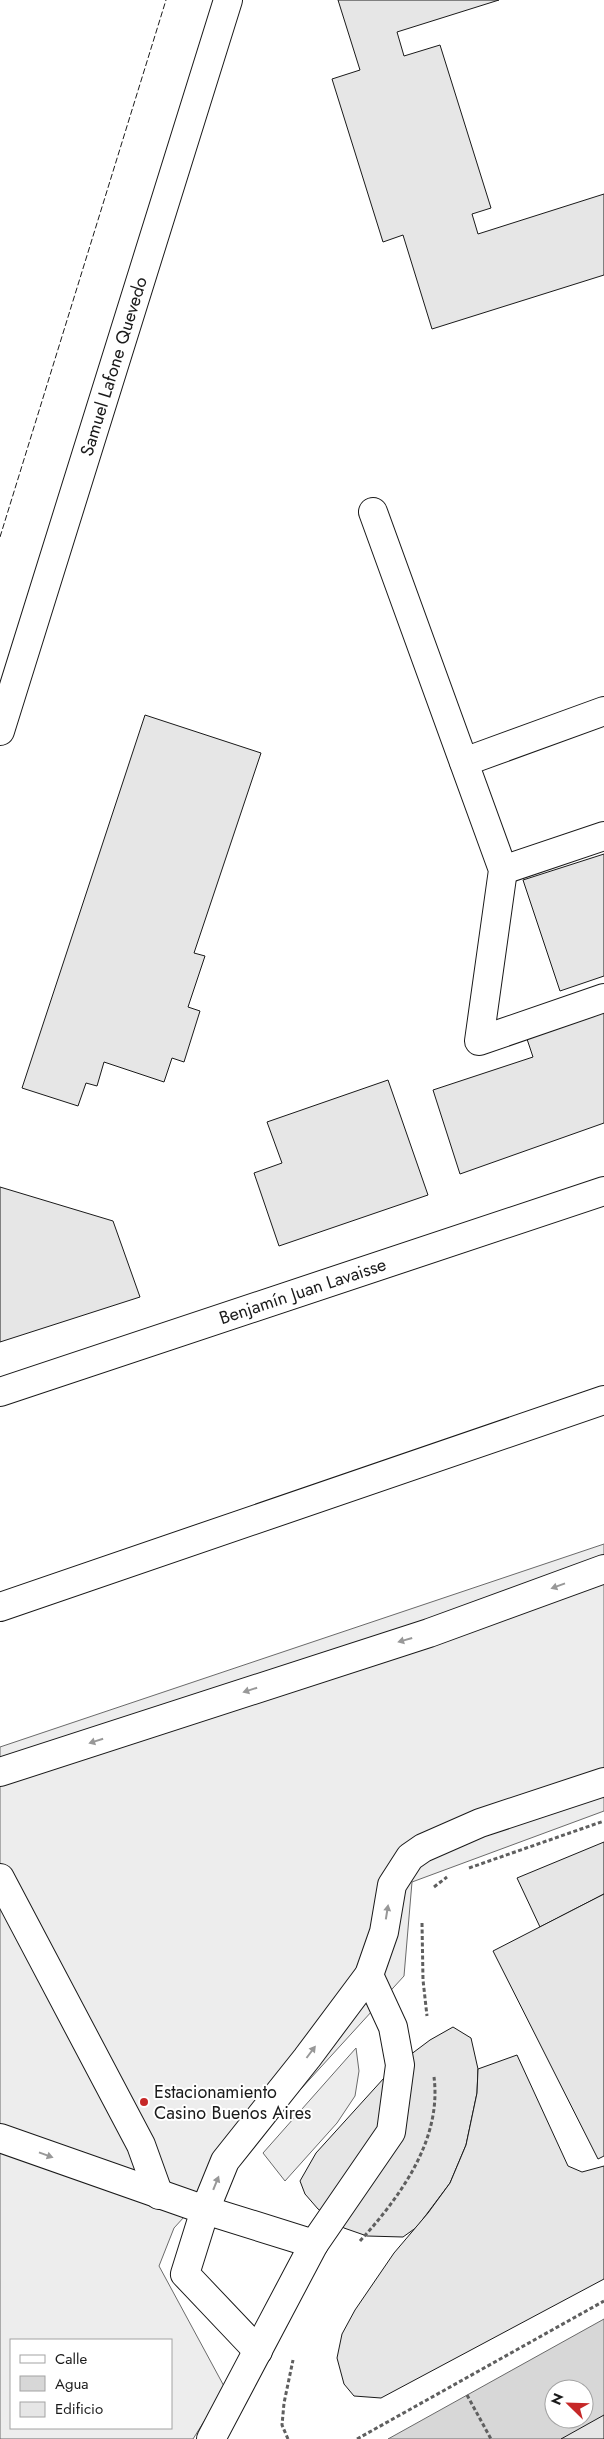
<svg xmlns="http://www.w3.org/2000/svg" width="604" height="2439" font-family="Jost,sans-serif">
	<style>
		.built { fill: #ededed; stroke: #6a6a6a; fill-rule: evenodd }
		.water { fill: #d7d7d7; stroke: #6a6a6a; fill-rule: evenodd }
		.building { fill: #e6e6e6; stroke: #1a1a1a }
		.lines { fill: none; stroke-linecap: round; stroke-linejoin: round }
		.minor-casing { stroke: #1a1a1a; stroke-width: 30 }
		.path { stroke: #5f5f5f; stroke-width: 3; stroke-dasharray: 4 2.5; stroke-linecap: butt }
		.minor { stroke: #fff; stroke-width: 28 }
		.fence { stroke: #1a1a1a; stroke-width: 1; stroke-dasharray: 6 2.5; stroke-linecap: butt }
		.oneway { fill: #989898 }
		.poi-dot { fill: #c62828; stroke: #fff; stroke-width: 2 }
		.labels { text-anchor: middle; stroke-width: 4; stroke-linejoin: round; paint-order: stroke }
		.street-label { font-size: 18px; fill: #1a1a1a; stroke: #fff }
		.poi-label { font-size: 18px; fill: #1a1a1a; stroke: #fff; text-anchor: start }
	</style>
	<rect width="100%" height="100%" fill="#fff"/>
	<g class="built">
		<path d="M604,1544V1811L412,1882L404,1976L174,2228L159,2266L225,2388L193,2439H0V1747ZM11,2340H171V2428H11Z"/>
		<path d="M356,2048L359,2071L355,2096L337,2123L285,2181L263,2153Z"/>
	</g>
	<path class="water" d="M604,2319V2439H388ZM554,2389H584V2419H554Z"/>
	<g class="building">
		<path d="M338,0H499L397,32L404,56L440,45L491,208L472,214L478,234L604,194V275L432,329L403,235L383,242L332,79L360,70Z"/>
		<path d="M145,715L261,753L194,953L205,956L188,1007L200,1011L184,1062L172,1058L164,1082L104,1062L97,1086L86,1083L78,1106L22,1088Z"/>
		<path d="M604,854V976L560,991L523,880Z"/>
		<path d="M604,1000V1123L460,1174L433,1090L533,1057L523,1027Z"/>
		<path d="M388,1080L428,1195L279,1246L254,1173L282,1163L267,1122Z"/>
		<path d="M0,1187L113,1221L140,1297L0,1342Z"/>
		<path d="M604,1842V1894L540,1927L517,1878Z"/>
		<path d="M604,1894V2156L598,2159L493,1951Z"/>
		<path d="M453,2027L471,2038L478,2069L477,2093L466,2145L450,2183L417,2227L403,2237L367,2236L344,2228L318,2209L305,2194L300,2181L316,2153L394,2067L430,2040Z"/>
		<path d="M517,2055L568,2166L582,2172L604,2166V2279L381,2398L354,2396L344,2384L337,2358L342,2334L355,2310L394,2253L428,2213L450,2183L466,2145L477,2093L478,2069Z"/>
		<path d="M604,2415V2439H561Z"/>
	</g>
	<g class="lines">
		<defs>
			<g id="minor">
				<path d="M373,512L503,870L479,1041L604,998"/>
				<path id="s1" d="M0,731L228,0"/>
				<path d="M464,762L604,711"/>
				<path d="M503,870L604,836"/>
				<path id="s2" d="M0,1392L604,1191"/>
				<path d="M0,1607L604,1400"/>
				<path d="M0,1772L429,1633L604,1569"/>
				<path d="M0,1878L141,2145L159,2195"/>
				<path d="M0,2138L205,2210L225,2161L307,2058L369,1975L384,1932L392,1885L410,1857L423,1848L480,1823L604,1782"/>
				<path d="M258,2351L185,2274L205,2210L314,2244L391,2132L400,2065L393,2027L369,1975"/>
				<path d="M211,2439L314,2244"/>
			</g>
		</defs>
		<use href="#minor" class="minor-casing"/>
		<g class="path">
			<path d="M469,1868L604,1821"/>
			<path d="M434,1887L447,1877"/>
			<path d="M422,1923L423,1980L427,2016"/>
			<path d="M360,2241C400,2197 442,2140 434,2077"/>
			<path d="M467,2395L491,2439"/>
			<path d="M288,2439L282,2425L284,2403L293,2360"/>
			<path d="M357,2439L604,2301"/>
		</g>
		<use href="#minor" class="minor"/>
		<path class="fence" d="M0,537L166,0"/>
	</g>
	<defs><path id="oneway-solid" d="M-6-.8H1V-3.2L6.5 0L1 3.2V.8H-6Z" transform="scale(1.25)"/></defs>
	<g class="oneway">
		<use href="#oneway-solid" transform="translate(558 1586) rotate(160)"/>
		<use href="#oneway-solid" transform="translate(405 1640) rotate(164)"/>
		<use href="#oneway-solid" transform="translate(250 1690) rotate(162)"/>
		<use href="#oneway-solid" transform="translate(96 1741) rotate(162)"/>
		<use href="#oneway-solid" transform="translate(387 1912) rotate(-81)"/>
		<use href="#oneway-solid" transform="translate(311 2052) rotate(-53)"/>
		<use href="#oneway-solid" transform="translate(46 2155) rotate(20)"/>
		<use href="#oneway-solid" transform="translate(216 2183) rotate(-68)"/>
	</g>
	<circle class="poi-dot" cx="144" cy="2102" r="5"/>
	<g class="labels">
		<g class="street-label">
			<text dy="6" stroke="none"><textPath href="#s1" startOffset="382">Samuel Lafone Quevedo</textPath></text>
			<text dy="6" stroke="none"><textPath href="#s2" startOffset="319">Benjamín Juan Lavaisse</textPath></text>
		</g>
		<g class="poi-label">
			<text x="154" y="2098">Estacionamiento<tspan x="154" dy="21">Casino Buenos Aires</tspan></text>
		</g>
	</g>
	<rect x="10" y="2339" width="162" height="90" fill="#ffffff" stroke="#a3a3a3"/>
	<rect x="20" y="2355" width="25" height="8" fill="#ffffff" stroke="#a3a3a3"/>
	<text x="55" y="2364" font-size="15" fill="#1a1a1a">Calle</text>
	<rect x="20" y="2376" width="25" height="15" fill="#d7d7d7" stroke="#a3a3a3"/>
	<text x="55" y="2389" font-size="15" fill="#1a1a1a">Agua</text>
	<rect x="20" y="2402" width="25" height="15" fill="#e6e6e6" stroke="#a3a3a3"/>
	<text x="55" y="2414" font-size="15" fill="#1a1a1a">Edificio</text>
	<g transform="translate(569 2404) rotate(293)"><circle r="24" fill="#ffffff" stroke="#a3a3a3"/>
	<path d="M0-4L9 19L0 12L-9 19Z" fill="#c62828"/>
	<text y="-8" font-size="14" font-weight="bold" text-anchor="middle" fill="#1a1a1a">N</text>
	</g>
</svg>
